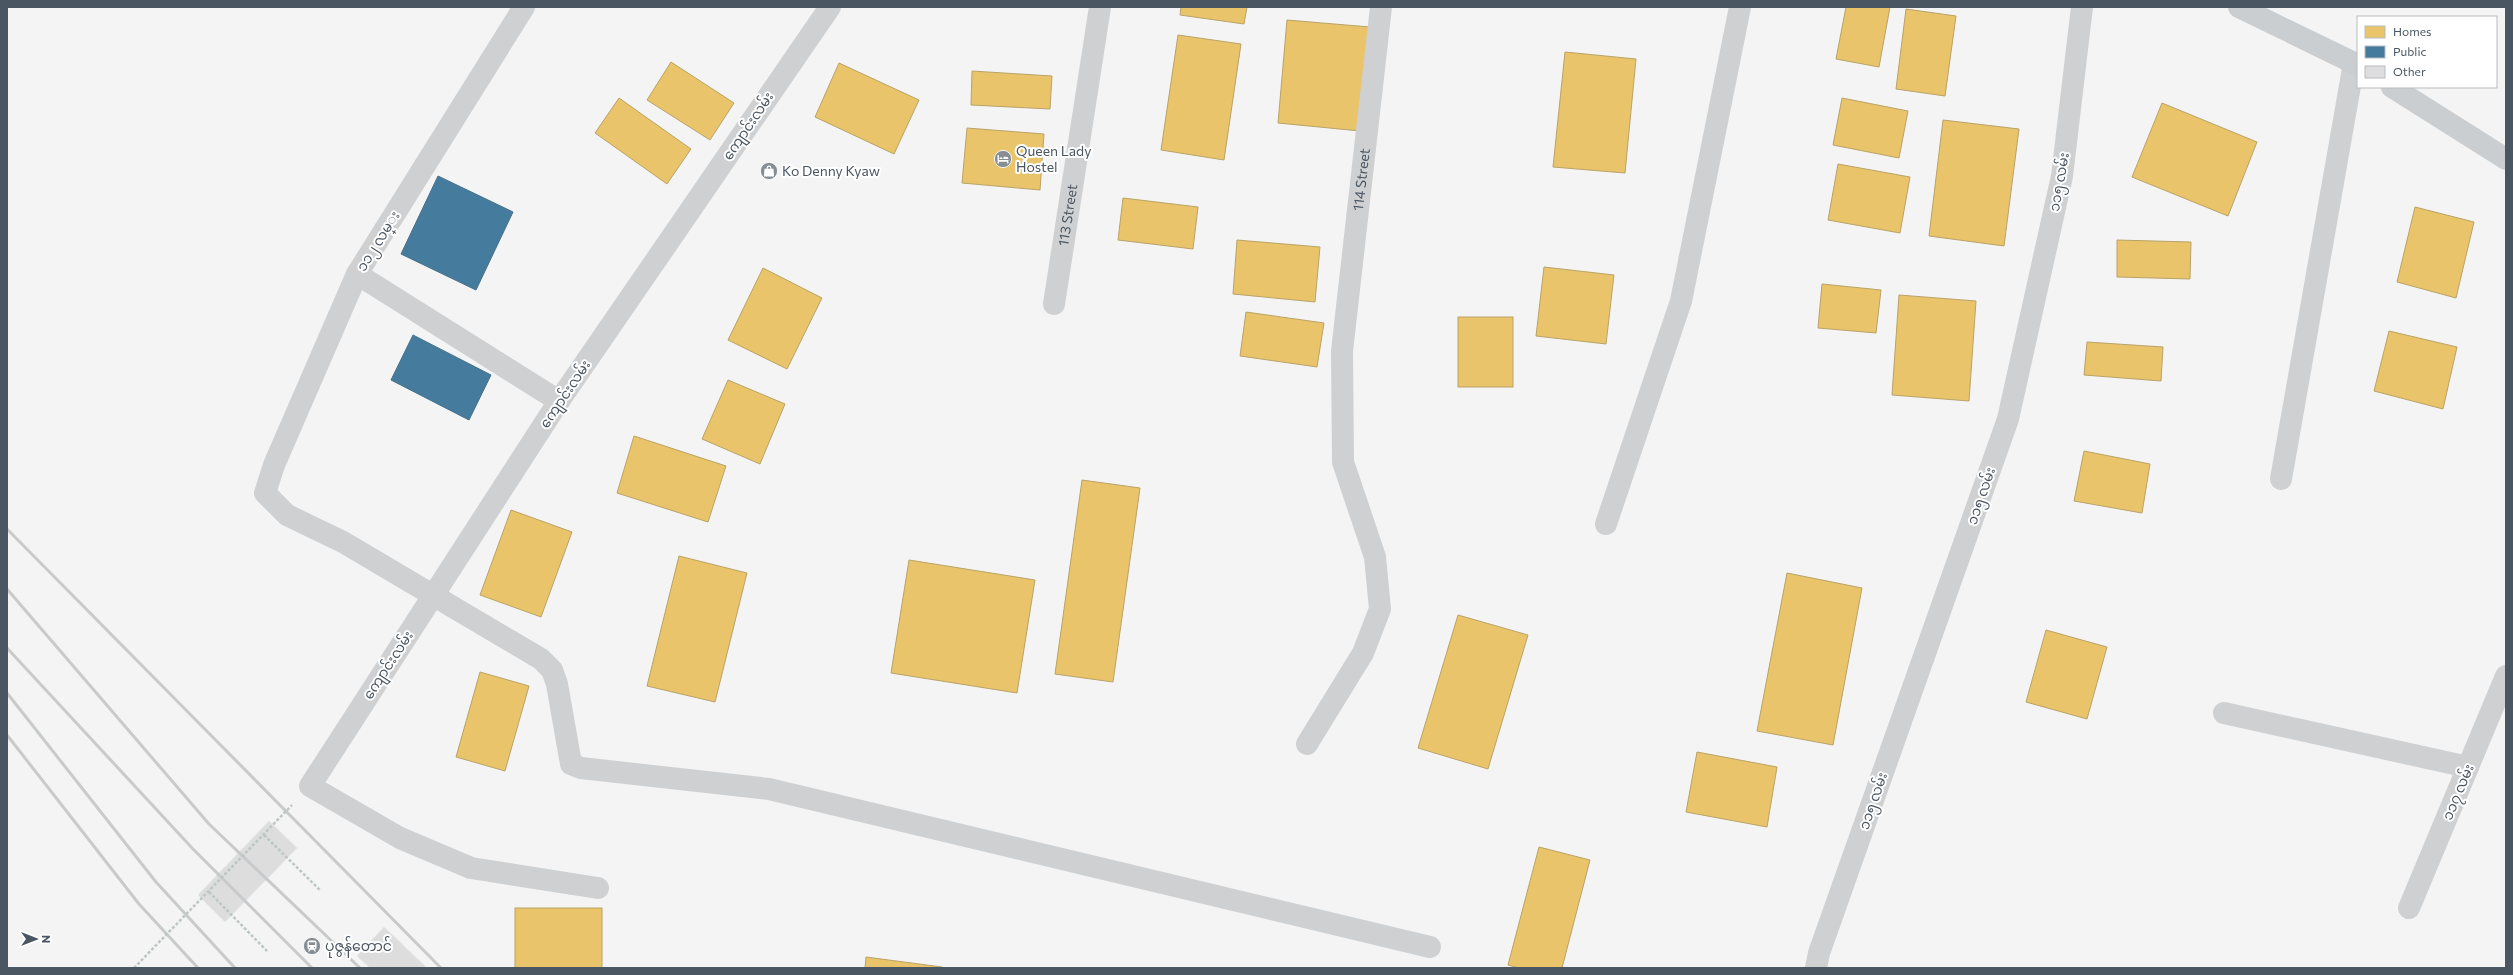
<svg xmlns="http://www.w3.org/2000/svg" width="2513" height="975" font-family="Commissioner,'Noto Sans Myanmar',sans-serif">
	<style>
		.homes { fill: #e9c46a; stroke: #b9a367 }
		.public { fill: #457b9d; stroke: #46708b }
		.building { fill: #ddddde; stroke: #e5e6e7 }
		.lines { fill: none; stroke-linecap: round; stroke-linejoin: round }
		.path { stroke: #bcc7c4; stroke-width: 2.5; stroke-dasharray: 3 2; stroke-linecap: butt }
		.minor { stroke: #ced0d2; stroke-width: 22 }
		.major { stroke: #caced1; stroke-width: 22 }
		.rail { stroke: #c9cacc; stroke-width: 3 }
		.path-bridge { stroke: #bcc7c4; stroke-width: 2.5; stroke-dasharray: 3 2; stroke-linecap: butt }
		.labels { text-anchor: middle; stroke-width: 4; stroke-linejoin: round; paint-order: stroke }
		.street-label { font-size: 14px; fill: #4a5661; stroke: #fff }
		.poi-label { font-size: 14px; fill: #4a5661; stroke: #fff; text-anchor: start }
	</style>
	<rect width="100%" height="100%" fill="#f4f4f4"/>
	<g class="homes">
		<path d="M1181,7H1247L1244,24L1180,15Z"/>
		<path d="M1846,7H1890L1879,67L1836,59Z"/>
		<path d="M1906,9L1956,16L1945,96L1896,89Z"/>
		<path d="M1287,20L1370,27L1360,131L1278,123Z"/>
		<path d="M1178,35L1241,44L1224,160L1161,150Z"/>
		<path d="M1565,52L1636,59L1625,173L1553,167Z"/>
		<path d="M671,62L734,103L710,140L647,100Z"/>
		<path d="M839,63L919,100L894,154L815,117Z"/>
		<path d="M972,71L1052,76L1050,109L971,105Z"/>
		<path d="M619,98L691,149L667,184L595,133Z"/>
		<path d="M1842,98L1908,111L1899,158L1833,145Z"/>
		<path d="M2162,103L2257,142L2228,216L2132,177Z"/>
		<path d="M1943,120L2019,129L2004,246L1929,236Z"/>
		<path d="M967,128L1044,134L1040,190L962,183Z"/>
		<path d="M1838,164L1910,177L1900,233L1828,220Z"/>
		<path d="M1123,198L1198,207L1193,249L1118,240Z"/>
		<path d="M2415,207L2474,222L2456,298L2397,282Z"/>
		<path d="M1237,240L1320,247L1315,302L1233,294Z"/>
		<path d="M2117,240L2191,242L2190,279L2117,277Z"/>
		<path d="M1544,267L1614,275L1606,344L1536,336Z"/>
		<path d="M763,268L822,298L787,369L728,340Z"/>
		<path d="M1822,284L1881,290L1876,333L1818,328Z"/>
		<path d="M1899,295L1976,301L1969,401L1892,395Z"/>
		<path d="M1246,312L1324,323L1317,367L1240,356Z"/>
		<rect x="1458" y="317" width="55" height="70"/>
		<path d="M2389,331L2457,347L2443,409L2374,391Z"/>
		<path d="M2087,342L2163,347L2161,381L2084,375Z"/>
		<path d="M728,380L785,404L760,464L702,439Z"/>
		<path d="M634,436L726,466L708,522L617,493Z"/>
		<path d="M2084,451L2150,464L2142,513L2074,501Z"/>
		<path d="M1082,480L1140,488L1113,682L1055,674Z"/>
		<path d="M511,510L572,532L541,617L480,595Z"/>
		<path d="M679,556L747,573L715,702L647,686Z"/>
		<path d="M909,560L1035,580L1017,693L891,673Z"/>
		<path d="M1787,573L1862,588L1833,745L1757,731Z"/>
		<path d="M1458,615L1528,635L1488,769L1418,748Z"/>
		<path d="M2046,630L2107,647L2087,719L2026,702Z"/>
		<path d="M480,672L529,686L505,771L456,757Z"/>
		<path d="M1697,752L1777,767L1767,827L1686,812Z"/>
		<path d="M1539,847L1590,860L1562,968H1519L1508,965Z"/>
		<rect x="515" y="908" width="87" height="60"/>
		<path d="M866,957L942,967L941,968H865Z"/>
	</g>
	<g class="public">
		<path d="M438,176L513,212L476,290L401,254Z"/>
		<path d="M413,335L491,375L469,420L391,380Z"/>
	</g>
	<g class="building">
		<path d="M269,821L297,848L225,922L198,895Z"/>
		<path d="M384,927L427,968H370L357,956Z"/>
	</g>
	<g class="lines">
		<g class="path">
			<path d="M264,835L321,891"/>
			<path d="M209,892L267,951"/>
		</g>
		<g class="minor">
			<path d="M524,7L357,274L274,465L265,493L287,515L343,542L541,659L552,670L557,684L571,764L581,768L769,789L1430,947"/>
			<path d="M357,274L559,401"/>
			<path id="s1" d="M1054,304L1100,7"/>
			<path d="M2281,479L2354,63"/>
			<path d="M1606,524L1681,301L1740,7"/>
			<path d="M2224,713L2468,767"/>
			<path id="s2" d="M1307,744L1363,653L1380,609L1375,557L1343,462L1342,351L1381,7"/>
			<path d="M598,888L471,868L400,838L310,786L559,401L830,7"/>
			<path d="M2409,908L2506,676"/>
			<path d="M1816,968L1819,953L2008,419L2062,176L2082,7"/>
		</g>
		<g class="major">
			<path d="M2239,7L2358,65"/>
			<path d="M2392,87L2506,159"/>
		</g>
		<g class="rail">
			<path d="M7,529L441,968"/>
			<path d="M7,589L209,824L360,968"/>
			<path d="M7,648L193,849L312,968"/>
			<path d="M7,693L156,882L235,968"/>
			<path d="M7,735L139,904L198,968"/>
		</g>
		<path class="path-bridge" d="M134,968L292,805"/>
	</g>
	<defs>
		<symbol id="hotel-disc" viewBox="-11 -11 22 22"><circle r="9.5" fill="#868d94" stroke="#fff"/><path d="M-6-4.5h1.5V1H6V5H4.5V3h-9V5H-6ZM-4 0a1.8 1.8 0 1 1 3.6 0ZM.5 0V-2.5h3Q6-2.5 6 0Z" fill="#fff"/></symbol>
		<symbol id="shop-disc" viewBox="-11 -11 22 22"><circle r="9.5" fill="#868d94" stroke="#fff"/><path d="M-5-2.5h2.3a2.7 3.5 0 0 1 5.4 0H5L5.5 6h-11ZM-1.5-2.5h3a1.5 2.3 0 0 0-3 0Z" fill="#fff"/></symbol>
		<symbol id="station-disc" viewBox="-11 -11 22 22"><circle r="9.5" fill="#868d94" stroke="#fff"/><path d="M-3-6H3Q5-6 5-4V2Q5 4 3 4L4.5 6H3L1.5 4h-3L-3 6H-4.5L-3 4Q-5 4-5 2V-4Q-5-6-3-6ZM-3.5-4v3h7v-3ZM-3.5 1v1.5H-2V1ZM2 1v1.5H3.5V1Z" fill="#fff"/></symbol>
	</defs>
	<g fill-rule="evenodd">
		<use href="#hotel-disc" x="993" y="149" width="20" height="20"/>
		<use href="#shop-disc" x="759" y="161" width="20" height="20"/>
		<use href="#station-disc" x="302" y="936" width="20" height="20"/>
	</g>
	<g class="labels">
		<g class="street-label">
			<text transform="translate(748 126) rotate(-56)" y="5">ကျောင်းလမ်း</text>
			<text dy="5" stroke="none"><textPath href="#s2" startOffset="590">114 Street</textPath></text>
			<text transform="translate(2059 182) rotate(-80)" y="5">၁၁၅ လမ်း</text>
			<text dy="5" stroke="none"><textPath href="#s1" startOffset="90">113 Street</textPath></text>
			<text transform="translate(378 241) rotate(-58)" y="5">၁၁၂ လမ္း</text>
			<text transform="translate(565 394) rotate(-56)" y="5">ကျောင်းလမ်း</text>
			<text transform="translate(1981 496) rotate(-71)" y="5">၁၁၅ လမ်း</text>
			<text transform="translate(388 665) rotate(-57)" y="5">ကျောင်းလမ်း</text>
			<text transform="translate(2458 792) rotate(-67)" y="5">၁၁၇ လမ်း</text>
			<text transform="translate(1873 801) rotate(-71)" y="5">၁၁၅ လမ်း</text>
		</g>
		<g class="poi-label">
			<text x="1016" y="156">Queen Lady<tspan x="1016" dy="16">Hostel</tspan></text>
			<text x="782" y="176">Ko Denny Kyaw</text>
			<text x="325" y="951">ပုဇွန်တောင်</text>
		</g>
	</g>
	<rect width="2513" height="975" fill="none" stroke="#4a5661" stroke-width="16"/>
	<rect x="2357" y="16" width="140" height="72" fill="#ffffff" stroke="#b7bbc0"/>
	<rect x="2365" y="26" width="20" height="12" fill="#e9c46a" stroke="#b7bbc0"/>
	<text x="2393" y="36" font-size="12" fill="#4a5661">Homes</text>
	<rect x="2365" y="46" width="20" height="12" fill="#457b9d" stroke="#b7bbc0"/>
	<text x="2393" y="56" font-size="12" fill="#4a5661">Public</text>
	<rect x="2365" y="66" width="20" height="12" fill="#ddddde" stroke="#b7bbc0"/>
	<text x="2393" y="76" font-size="12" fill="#4a5661">Other</text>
	<g transform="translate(36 939) rotate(90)" stroke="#ffffff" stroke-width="3" paint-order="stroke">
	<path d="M0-3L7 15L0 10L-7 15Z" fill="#4a5661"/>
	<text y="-6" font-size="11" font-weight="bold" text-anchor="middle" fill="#4a5661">N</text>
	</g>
</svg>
